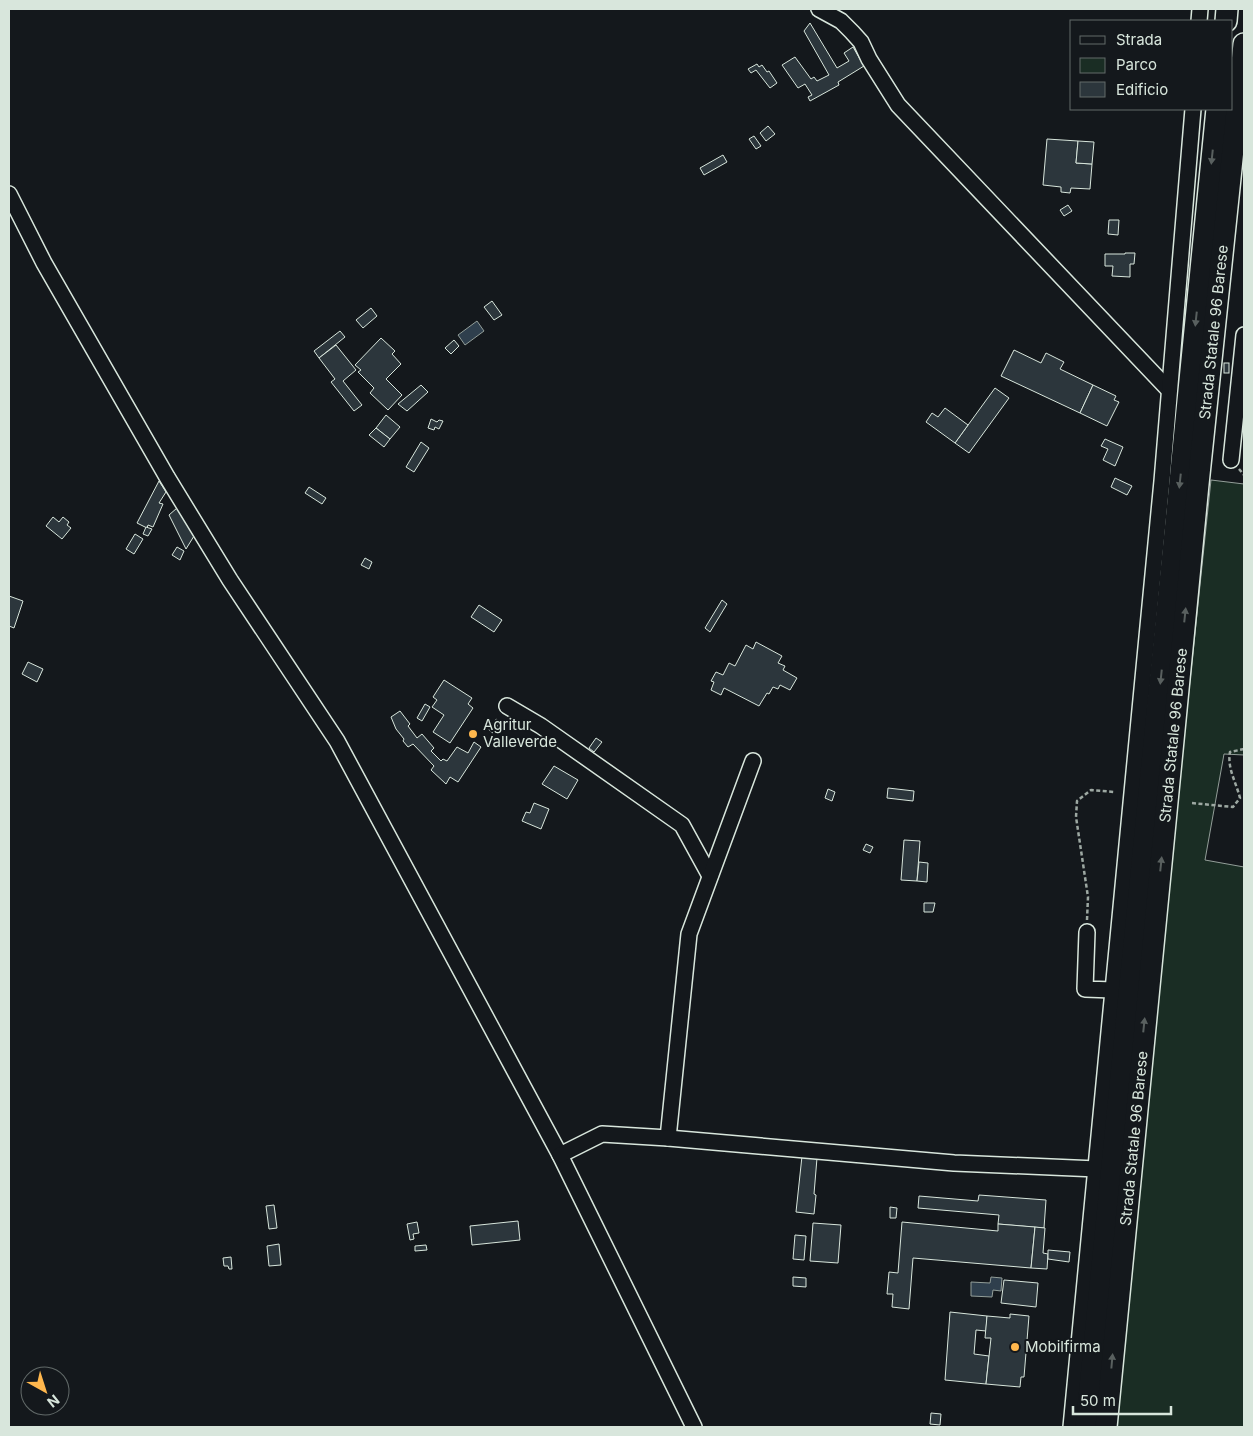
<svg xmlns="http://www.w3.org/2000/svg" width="1253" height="1436" font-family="Inter,sans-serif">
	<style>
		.green { fill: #1a2d24; stroke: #939e99 }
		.water { fill: #2f3f4d; stroke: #939e99 }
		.building { fill: #2c363c; stroke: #d8e6dc }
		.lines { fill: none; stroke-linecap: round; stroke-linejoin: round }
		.minor-casing { stroke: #d8e6dc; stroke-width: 18 }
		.highway-casing { stroke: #d8e6dc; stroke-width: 24 }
		.path { stroke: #9da8a2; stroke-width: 2.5; stroke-dasharray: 4 2.5; stroke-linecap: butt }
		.minor { stroke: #14181c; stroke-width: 15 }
		.highway { stroke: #14181c; stroke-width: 21 }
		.oneway { fill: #59605f }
		.poi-dot { fill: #ffb74d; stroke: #14181c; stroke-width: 2 }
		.labels { text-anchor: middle; stroke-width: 4; stroke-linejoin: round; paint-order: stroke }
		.street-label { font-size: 15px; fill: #d8e6dc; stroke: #14181c }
		.poi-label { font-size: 15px; fill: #d8e6dc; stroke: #14181c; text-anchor: start }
	</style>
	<rect width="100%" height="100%" fill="#14181c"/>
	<path class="green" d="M1211,480L1244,484V755L1224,754L1205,860L1244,867V1427H1112Z"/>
	<g class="water">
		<path d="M477,321L484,331L465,345L458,335Z"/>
		<path d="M991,1277L1002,1278L1001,1291L993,1290L992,1297L971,1296V1282L990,1283Z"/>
	</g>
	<g class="building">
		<path d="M810,23L837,68L849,61L844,53L853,47L864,66L838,82L839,85L810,101L808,97L812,95L805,84L798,88L782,65L795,57L811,79L814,77L817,81L829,75L804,31Z"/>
		<path d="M757,64L759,67L762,65L767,72L769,71L777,83L770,88L756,70L751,73L748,69Z"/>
		<path d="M768,126L775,134L766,141L760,133Z"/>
		<path d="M754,136L761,146L756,149L749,139Z"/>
		<path d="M1047,139L1078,141L1076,163L1092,164L1090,189L1071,188L1070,193L1061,192V187L1043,185Z"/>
		<path d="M1078,141L1094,142L1092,164L1076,163Z"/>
		<path d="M723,155L727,162L704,175L700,168Z"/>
		<path d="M1068,205L1072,211L1064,216L1060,210Z"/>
		<path d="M1109,220H1119L1118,235L1108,234Z"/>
		<path d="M1125,253H1135L1134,264H1130V277L1112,276L1113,266H1105V254H1125Z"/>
		<path d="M492,301L502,315L494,320L484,307Z"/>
		<path d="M371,308L377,316L363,328L356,320Z"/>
		<path d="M340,331L345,337L319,358L314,351Z"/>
		<path d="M381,338L395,351L392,354L401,364L386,379L402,395L388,410L370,393L374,388L358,372L361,370L355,365Z"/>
		<path d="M454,340L459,346L451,354L445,348Z"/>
		<path d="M336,345L356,370L343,381L362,405L354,411L331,382L335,379L319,358Z"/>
		<path d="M1014,350L1041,363L1046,353L1064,362L1060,369L1093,385L1080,413L1001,376Z"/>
		<rect x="1224" y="363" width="5" height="10"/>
		<path d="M421,385L428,392L407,411L398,404Z"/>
		<path d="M1093,385L1116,396L1114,400L1119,402L1107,426L1080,413Z"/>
		<path d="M995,388L1009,398L969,453L955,443Z"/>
		<path d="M945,408L968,425L955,443L926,422L932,413L938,417Z"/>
		<path d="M386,415L400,427L390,439L376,428Z"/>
		<path d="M431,419L437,422L439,420L443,421L439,429L435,427L434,430L428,428Z"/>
		<path d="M376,428L390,439L384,447L369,435Z"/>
		<path d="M1105,439L1123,447L1115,466L1103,460L1108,449L1101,446Z"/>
		<path d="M421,442L429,448L414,472L406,467Z"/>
		<path d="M1115,478L1132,486L1127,495L1111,487Z"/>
		<path d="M159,481L166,492L159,503L163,504L153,527L148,525L147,528L137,523Z"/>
		<path d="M309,487L326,498L322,504L305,493Z"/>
		<path d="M177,508L194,536L186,549L169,515Z"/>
		<path d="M53,517L59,522L63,517L69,522L67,525L71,528L62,539L46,526Z"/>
		<path d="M146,527L152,529L148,536L143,534Z"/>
		<path d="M135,534L143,539L134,554L126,549Z"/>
		<path d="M177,547L184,551L180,560L172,555Z"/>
		<path d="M365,558L372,562L369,569L361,565Z"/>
		<path d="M9,596L23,601L14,628L9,626Z"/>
		<path d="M722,600L727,604L710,632L705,628Z"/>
		<path d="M479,605L502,620L494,632L471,617Z"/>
		<path d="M756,642L782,656L778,663L785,666L783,670L797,678L790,690L780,685L778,689L773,687L769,694L767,693L759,706L724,688L721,695L711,690L714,682L711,681L716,672L723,675L729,663L735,666L746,645L753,649Z"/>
		<path d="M28,662L43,669L37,682L22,674Z"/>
		<path d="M444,680L472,698L468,704L473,708L450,743L433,732L444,715L432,707L437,700L433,697Z"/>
		<path d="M425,704L430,707L422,721L417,718Z"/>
		<path d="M400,711L410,724L408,726L417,738L422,734L434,748L431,751L441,761L443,759L447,761L457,747L468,753L474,742L481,747L458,782L450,777L446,784L431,770L434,766L413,744L408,747L403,741L404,739L396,729L391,717Z"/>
		<path d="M496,719L500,722L493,733L489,730Z"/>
		<path d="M596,738L602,742L594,752L589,748Z"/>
		<path d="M554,766L578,780L567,799L542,784Z"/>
		<path d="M888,788L914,791L913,801L887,798Z"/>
		<path d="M828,789L835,792L832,801L825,798Z"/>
		<path d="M534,803L549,809L541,829L522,821L526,812L530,813Z"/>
		<path d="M904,840L920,841L917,881L901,880Z"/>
		<path d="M866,844L873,847L870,853L863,850Z"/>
		<path d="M919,862L928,863L927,882L917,881Z"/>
		<path d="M924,903H935L933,912H924Z"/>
		<path d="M802,1156L817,1158L814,1194L816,1195L814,1214L796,1212Z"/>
		<path d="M979,1195L1046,1200L1044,1228L998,1224L999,1215L918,1208L919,1196L978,1201Z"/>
		<path d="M274,1205L277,1228L269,1229L266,1206Z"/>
		<path d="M890,1207L897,1208L896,1218H890Z"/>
		<path d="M518,1221L520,1240L472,1245L470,1226Z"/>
		<path d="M417,1222L419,1233L413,1234L414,1239L410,1240L407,1224Z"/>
		<path d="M902,1222L998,1231V1224L1035,1227L1031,1268L913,1258L909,1309L892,1307L893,1294H887L889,1272L898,1273Z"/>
		<path d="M813,1223L841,1225L838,1263L810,1261Z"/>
		<path d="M1035,1227L1045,1228L1043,1253L1048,1254L1047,1269L1031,1268Z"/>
		<path d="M795,1235L806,1236L804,1260L793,1259Z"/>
		<path d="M279,1244L281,1265L269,1266L267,1246Z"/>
		<path d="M426,1245L427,1250L415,1251V1246Z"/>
		<path d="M1048,1250L1070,1252L1069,1262L1048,1259Z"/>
		<path d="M231,1257L232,1269H229L228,1266H224L223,1258Z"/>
		<path d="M793,1277L806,1278V1287L793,1286Z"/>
		<path d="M1004,1280L1038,1283L1036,1307L1001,1303Z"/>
		<path d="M950,1312L987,1316L986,1331L976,1330L974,1354L989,1356L986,1384L945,1380Z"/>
		<path d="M1010,1314L1029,1316L1024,1377H1021L1020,1387L986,1384L991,1338H985L987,1316L1010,1318Z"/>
		<path d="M931,1413L941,1414L940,1425L930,1424Z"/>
	</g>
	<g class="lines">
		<defs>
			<g id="minor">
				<path d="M819,9L841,21L852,32L861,42L869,59L898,105L1169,390"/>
				<path d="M1199,21L1200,9"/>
				<path d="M9,194L44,263L167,477L230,580L337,741L560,1155L694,1427"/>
				<path d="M1231,460L1244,335"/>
				<path d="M507,706L541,726L682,825L710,876"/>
				<path d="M1087,932L1085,989L1113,990"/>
				<path d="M668,1138L689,934L753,761"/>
				<path d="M560,1155L602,1134L668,1138L954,1163L1097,1169"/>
				<path d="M1071,1427L1162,481L1193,109"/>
			</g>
			<g id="highway">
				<path d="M1226,21L1227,9"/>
				<path d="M1086,1427L1217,109"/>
				<path id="s1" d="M1106,1427L1198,484L1244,44"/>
			</g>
		</defs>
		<use href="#minor" class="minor-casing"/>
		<use href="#highway" class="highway-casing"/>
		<g class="path">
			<path d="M1239,469L1244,475"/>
			<path d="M1192,803L1233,807L1240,798C1236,782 1227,768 1230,752L1244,749"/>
			<path d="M1087,920L1088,897L1076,817L1077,801L1091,790L1114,792"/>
		</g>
		<use href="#minor" class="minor"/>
		<use href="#highway" class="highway"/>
	</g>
	<defs><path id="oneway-solid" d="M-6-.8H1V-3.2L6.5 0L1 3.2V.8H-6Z" transform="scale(1.25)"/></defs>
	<g class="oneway">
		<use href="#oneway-solid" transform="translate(1212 157) rotate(96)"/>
		<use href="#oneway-solid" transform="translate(1196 319) rotate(96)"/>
		<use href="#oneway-solid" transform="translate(1180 481) rotate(96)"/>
		<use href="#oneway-solid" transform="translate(1185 615) rotate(-84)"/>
		<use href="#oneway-solid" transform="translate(1161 677) rotate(96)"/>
		<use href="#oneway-solid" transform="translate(1161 864) rotate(-84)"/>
		<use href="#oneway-solid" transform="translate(1144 1025) rotate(-84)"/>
		<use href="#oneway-solid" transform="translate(1112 1361) rotate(-85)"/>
	</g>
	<g class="poi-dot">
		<circle cx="473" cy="734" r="5"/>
		<circle cx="1015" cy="1347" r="5"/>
	</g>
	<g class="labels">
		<g class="street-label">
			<text dy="5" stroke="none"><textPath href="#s1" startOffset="1100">Strada Statale 96 Barese</textPath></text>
			<text dy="5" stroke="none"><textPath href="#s1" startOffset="695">Strada Statale 96 Barese</textPath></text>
			<text dy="5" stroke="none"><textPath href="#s1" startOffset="290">Strada Statale 96 Barese</textPath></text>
		</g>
		<g class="poi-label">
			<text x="483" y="730">Agritur<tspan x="483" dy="17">Valleverde</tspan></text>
			<text x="1025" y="1352">Mobilfirma</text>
		</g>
	</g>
	<rect width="1253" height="1436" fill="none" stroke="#d8e6dc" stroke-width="20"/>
	<rect x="1070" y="20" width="162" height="90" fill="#14181c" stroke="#626a69"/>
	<rect x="1080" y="36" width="25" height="8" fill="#14181c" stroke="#626a69"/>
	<text x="1116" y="45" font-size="15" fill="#d8e6dc">Strada</text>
	<rect x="1080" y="58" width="25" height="15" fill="#1a2d24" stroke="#626a69"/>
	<text x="1116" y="70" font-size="15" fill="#d8e6dc">Parco</text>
	<rect x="1080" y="82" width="25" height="15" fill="#2c363c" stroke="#626a69"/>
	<text x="1116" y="95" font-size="15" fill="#d8e6dc">Edificio</text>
	<g transform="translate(45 1391) rotate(141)"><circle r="24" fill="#14181c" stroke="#626a69"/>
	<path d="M0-4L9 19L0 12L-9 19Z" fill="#ffb74d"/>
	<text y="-8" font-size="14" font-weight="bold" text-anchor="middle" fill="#d8e6dc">N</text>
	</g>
	<path d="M1073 1406v8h98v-8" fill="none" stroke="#d8e6dc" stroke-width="2.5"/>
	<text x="1080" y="1406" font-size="15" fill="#d8e6dc" stroke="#14181c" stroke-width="4" paint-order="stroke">50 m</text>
</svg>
